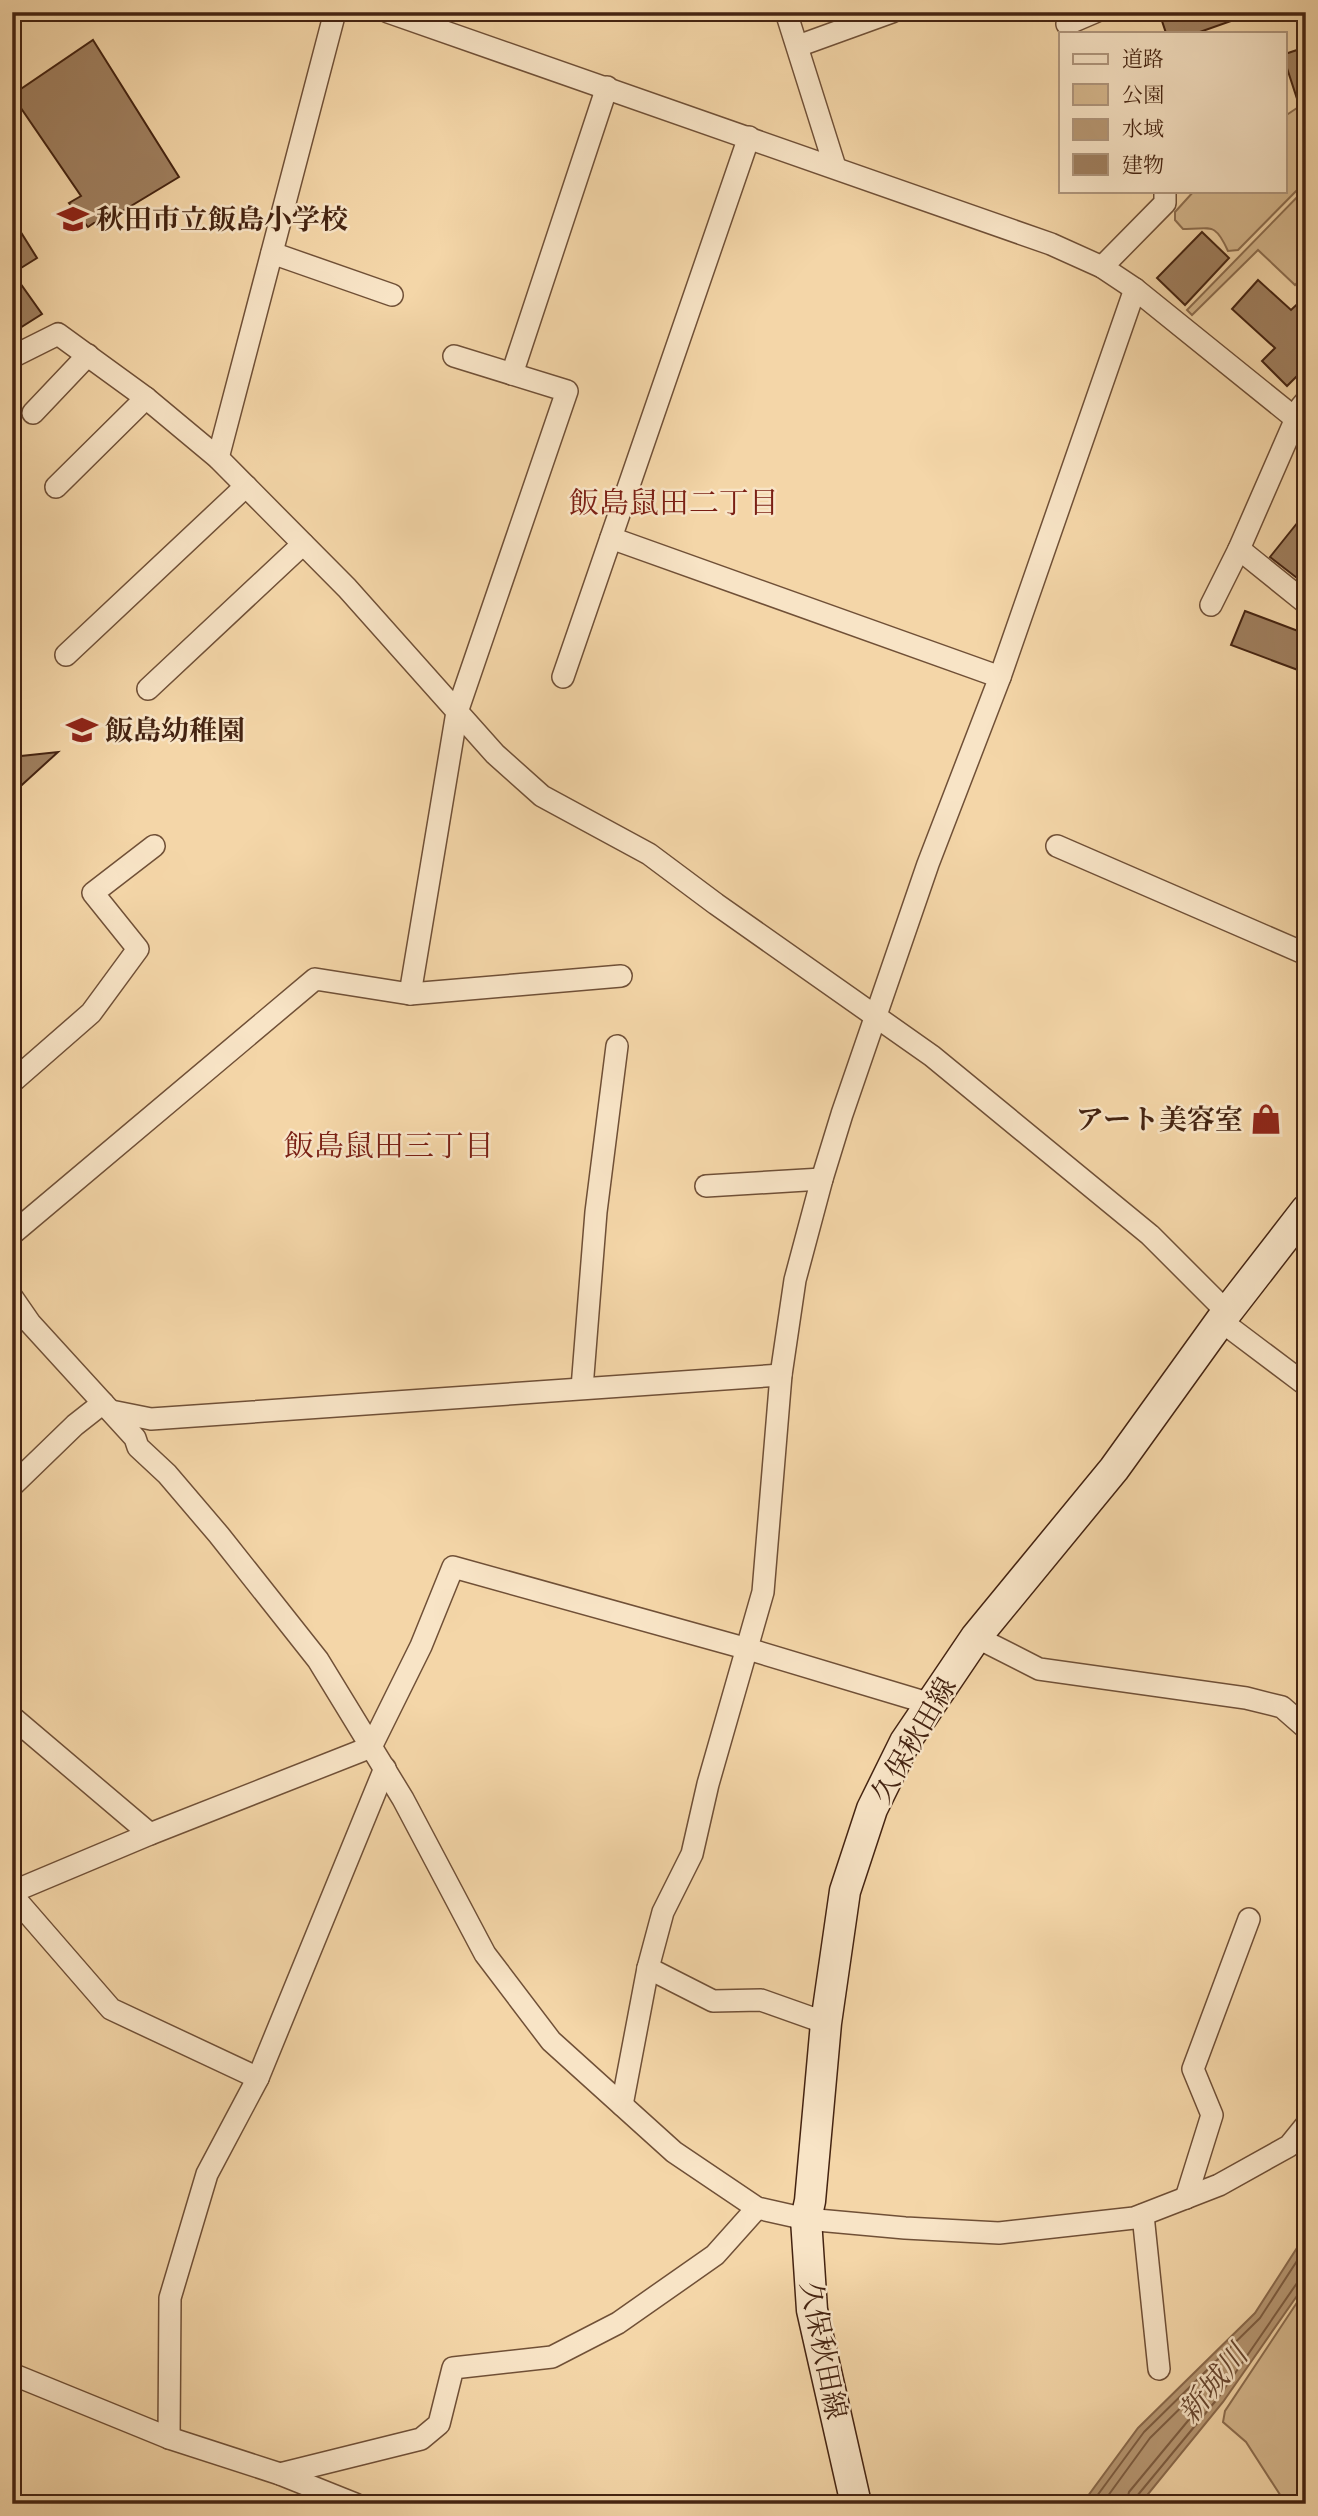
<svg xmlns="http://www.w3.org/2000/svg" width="1318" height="2516" font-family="'IM FELL DW Pica','Noto Serif JP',serif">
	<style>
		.green { fill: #d6b88e; stroke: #8d6e50; stroke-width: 2 }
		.water { fill: #b89975; stroke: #8a6a4d; stroke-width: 2 }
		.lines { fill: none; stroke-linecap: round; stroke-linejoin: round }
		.shore { stroke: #7e5e43; stroke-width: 2 }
		.building { fill: #a08060; stroke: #442311; stroke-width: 2 }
		.minor-casing { stroke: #705037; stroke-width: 24 }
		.secondary-casing { stroke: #442311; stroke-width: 33 }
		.minor { stroke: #f8e4c6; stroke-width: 21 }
		.secondary { stroke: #f8e4c6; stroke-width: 30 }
		.labels { text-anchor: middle; stroke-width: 5; stroke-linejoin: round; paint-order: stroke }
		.poi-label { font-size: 28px; font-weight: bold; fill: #442311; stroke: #f8e4c6; text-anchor: start }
		.street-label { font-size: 28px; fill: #442311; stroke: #f8e4c6 }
		.neighbourhood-label { font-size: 30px; fill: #7a1f14; stroke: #f8e4c6 }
		.water-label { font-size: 30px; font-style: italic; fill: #67462f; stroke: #f8e4c6 }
	</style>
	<rect width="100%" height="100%" fill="#f4d6a8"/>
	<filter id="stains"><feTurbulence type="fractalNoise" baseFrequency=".00286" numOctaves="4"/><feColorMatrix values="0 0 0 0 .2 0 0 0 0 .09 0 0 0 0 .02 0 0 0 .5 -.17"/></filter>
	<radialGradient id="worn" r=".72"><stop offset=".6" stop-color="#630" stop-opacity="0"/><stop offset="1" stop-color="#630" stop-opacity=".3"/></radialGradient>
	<g class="green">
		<path d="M1306,102V181L1238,250L1228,251C1214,220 1210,230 1183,229L1175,220V212L1194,191H1285V116Z"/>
		<path d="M1306,188V274L1295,285L1258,250L1192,315L1187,310Z"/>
		<path d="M1306,2289V2504H1286L1246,2442L1223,2422L1225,2411Z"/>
	</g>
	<path class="water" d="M1306,2234V2283L1223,2402L1140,2504H1082L1138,2428L1255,2313Z"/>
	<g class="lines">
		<g class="shore">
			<path d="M1091,2504L1144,2432L1260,2318L1306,2247"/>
			<path d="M1102,2504L1150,2438L1214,2375H1219L1220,2379L1211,2393L1129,2492L1126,2504"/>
			<path d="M1135,2504L1137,2496L1218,2398L1297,2283L1306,2280"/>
		</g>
	</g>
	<g class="building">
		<path d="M1159,12H1248V15L1197,33H1166Z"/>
		<path d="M93,40L179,177L106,221L94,223L88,227L69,203L81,196L12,95Z"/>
		<path d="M1306,47V114H1302L1285,62V54Z"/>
		<path d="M12,218L37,258L13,273L42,314L12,333Z"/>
		<path d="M1202,232L1229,258L1185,305L1157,278Z"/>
		<path d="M1258,280L1291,310L1306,296V367L1287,386L1262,361L1275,348L1232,309Z"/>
		<path d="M1306,512V585L1270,557Z"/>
		<path d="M1245,611L1306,634V673L1231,645Z"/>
		<path d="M58,752L12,794V757Z"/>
	</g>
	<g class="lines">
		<defs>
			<g id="minor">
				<path d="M388,12L1051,244L1102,267L1135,289L1306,427"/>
				<path d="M786,12L835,167"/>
				<path d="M1067,24L1095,12"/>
				<path d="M798,46L892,12"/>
				<path d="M272,253L392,295"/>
				<path d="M1102,267L1165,203V191"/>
				<path d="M12,357L58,334L146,398L218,458L347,588L495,754L542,796L649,854L716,904L932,1056L1150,1235L1227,1312"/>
				<path d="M512,374L607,87"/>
				<path d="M33,413L88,355"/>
				<path d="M218,458L335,12"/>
				<path d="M56,487L146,398"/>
				<path d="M611,538L1000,677"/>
				<path d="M1239,549L1306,603"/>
				<path d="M1211,605L1239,549L1301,407L1306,401"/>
				<path d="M66,655L246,486"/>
				<path d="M563,677L749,137"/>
				<path d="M148,689L303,544"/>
				<path d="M1057,846L1306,954"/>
				<path d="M410,994L457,712L567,391L454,356"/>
				<path d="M12,1082L91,1013L138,949L93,893L154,846"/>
				<path d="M706,1186L822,1179"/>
				<path d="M12,1234L315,979L410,994L621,976"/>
				<path d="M12,1297L30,1323L135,1438L138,1447L167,1474L219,1535L318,1660L403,1799L485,1954L551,2041L674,2152L757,2208L806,2219L905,2228L999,2233L1134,2218L1219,2185L1289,2146L1306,2125"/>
				<path d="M1221,1321L1306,1385"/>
				<path d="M582,1388L596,1212L617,1046"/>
				<path d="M111,1411L151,1419L781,1375"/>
				<path d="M12,1486L75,1425L103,1403"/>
				<path d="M976,1637L1039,1669L1246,1698L1282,1707L1306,1728"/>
				<path d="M12,1717L150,1834"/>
				<path d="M12,1892L150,1834L371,1747L421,1646L453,1567L748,1649L931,1704"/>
				<path d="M12,1895L111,2009L258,2078"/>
				<path d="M648,1968L713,2001L761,2000L826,2023"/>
				<path d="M622,2105L648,1968L663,1912L692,1854L708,1784L763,1592L781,1375L795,1280L822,1179L842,1114L928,864L1000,677L1135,289"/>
				<path d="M1186,2198L1212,2115L1193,2069L1249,1919"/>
				<path d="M1143,2215L1159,2369"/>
				<path d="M12,2374L169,2438L280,2474L355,2504"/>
				<path d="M169,2438L170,2298L207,2174L258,2078L385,1768"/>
				<path d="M280,2474L421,2439L439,2424L453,2368L552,2357L618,2323L715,2255L757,2208"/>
			</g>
			<path id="secondary" d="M856,2504L812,2310L806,2219L810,2201L826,2023L845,1891L872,1809L905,1742L976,1637L1114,1469L1227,1312L1306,1210"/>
		</defs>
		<use href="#minor" class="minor-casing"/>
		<use href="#secondary" class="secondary-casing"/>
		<use href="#minor" class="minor"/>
		<use href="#secondary" class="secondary"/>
	</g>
	<defs>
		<symbol id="school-bare" viewBox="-9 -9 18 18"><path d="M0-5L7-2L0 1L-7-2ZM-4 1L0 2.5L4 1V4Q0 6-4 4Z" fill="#8f2418" stroke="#f8e4c6" stroke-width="2.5" paint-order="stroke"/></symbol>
		<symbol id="shop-bare" viewBox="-9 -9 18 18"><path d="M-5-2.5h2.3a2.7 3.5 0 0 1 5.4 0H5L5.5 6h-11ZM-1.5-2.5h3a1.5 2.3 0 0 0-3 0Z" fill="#8f2418" stroke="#f8e4c6" stroke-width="2.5" paint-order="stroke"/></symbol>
	</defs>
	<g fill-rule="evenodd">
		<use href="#school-bare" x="51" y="197" width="44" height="44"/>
		<use href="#school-bare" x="60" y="708" width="44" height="44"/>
		<use href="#shop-bare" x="1244" y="1097" width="44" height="44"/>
	</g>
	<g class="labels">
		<g class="poi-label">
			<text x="96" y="229">秋田市立飯島小学校</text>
			<text x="105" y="740">飯島幼稚園</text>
			<text x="1243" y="1129" text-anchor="end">アート美容室</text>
		</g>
		<g class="street-label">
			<text transform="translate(913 1740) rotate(-60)" y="10">久保秋田線</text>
			<text transform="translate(824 2350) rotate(79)" y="10">久保秋田線</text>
		</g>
		<g class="neighbourhood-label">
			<text x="674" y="513">飯島鼠田二丁目</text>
			<text x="389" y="1156">飯島鼠田三丁目</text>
		</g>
		<g class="water-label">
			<text transform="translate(1213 2384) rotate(-51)" y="10">新城川</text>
		</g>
	</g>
	<rect width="1318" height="2516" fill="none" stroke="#f4d6a8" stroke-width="42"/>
	<rect x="14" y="14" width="1290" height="2488" fill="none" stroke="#442311" stroke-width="3.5"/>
	<rect x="21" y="21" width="1276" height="2474" fill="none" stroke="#442311" stroke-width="2"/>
	<rect x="1059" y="32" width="228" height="161" fill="#f8e4c6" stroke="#b0977e" stroke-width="2"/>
	<rect x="1073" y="54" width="35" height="10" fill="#f8e4c6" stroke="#b0977e" stroke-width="2"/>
	<text x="1122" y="66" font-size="21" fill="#442311">道路</text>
	<rect x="1073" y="84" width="35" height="21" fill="#d6b88e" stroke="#b0977e" stroke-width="2"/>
	<text x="1122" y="102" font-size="21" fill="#442311">公園</text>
	<rect x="1073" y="119" width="35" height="21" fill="#b89975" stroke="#b0977e" stroke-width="2"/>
	<text x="1122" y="136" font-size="21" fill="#442311">水域</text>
	<rect x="1073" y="154" width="35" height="21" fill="#a08060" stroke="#b0977e" stroke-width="2"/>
	<text x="1122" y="172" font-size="21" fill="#442311">建物</text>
	<rect width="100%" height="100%" filter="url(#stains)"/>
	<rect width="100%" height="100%" fill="url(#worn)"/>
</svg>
